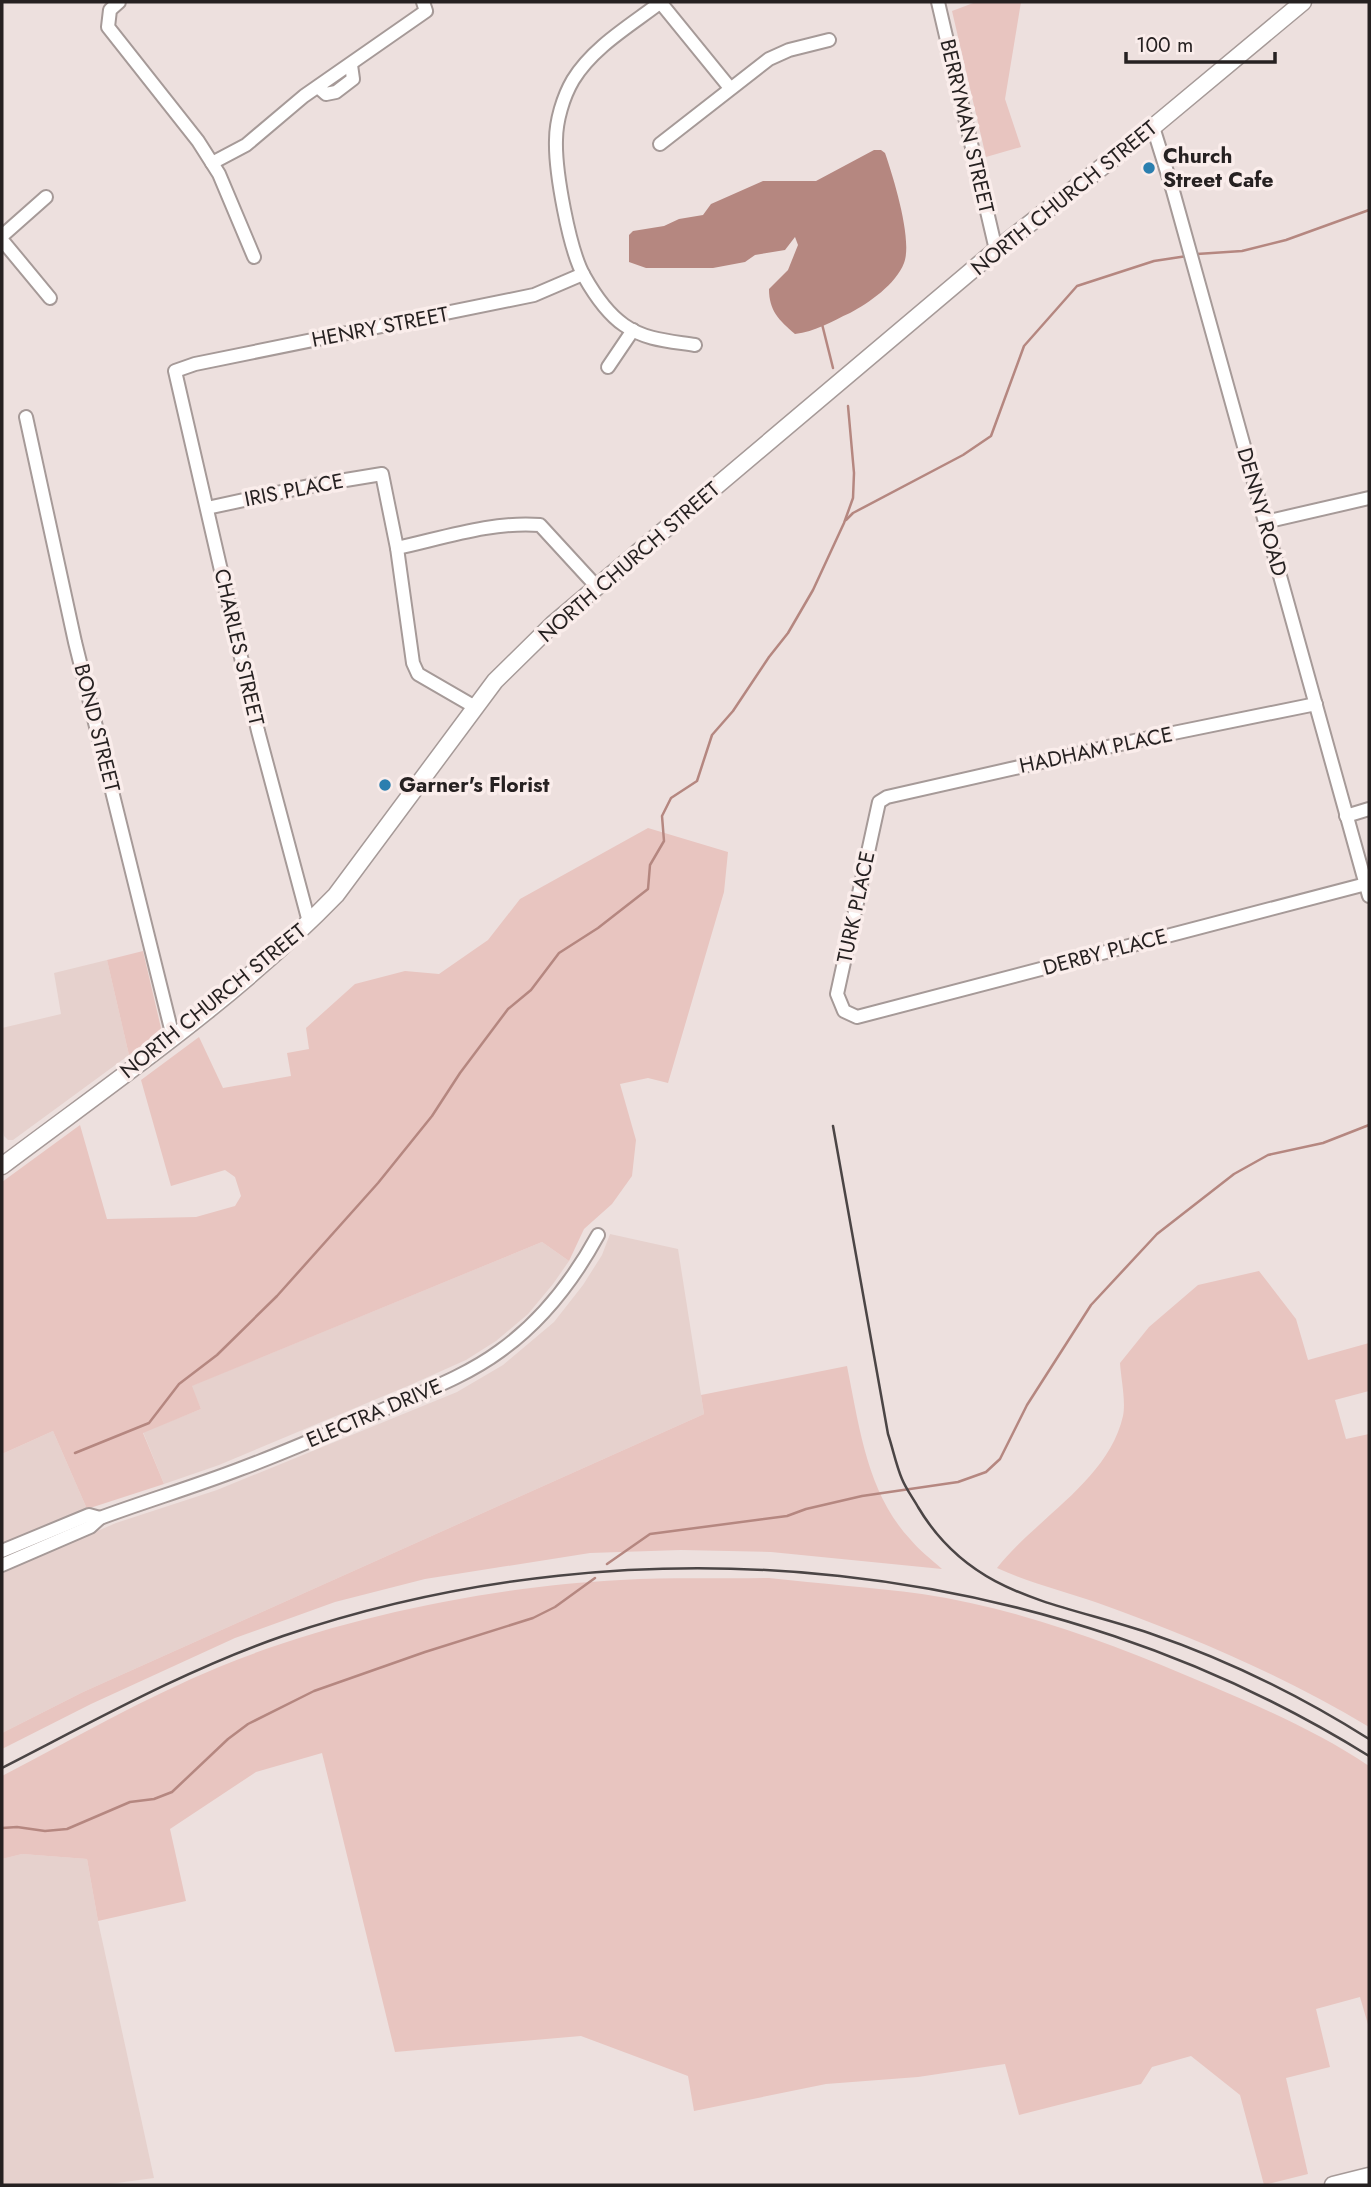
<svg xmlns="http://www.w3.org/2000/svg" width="1371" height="2187" font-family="Jost,sans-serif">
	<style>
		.built { fill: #e6d1cd }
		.green { fill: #e8c5c0 }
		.water { fill: #b58780 }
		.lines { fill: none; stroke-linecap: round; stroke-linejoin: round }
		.stream { stroke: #b58780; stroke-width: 2.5 }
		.minor-casing { stroke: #a69a98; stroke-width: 16 }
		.major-casing { stroke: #a69a98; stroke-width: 19 }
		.minor { stroke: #fff; stroke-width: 12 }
		.major { stroke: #fff; stroke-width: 16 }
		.rail { stroke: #4b4545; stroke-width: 2.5 }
		.poi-dot { fill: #2b7faf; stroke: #faedeb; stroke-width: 2.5 }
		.labels { text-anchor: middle; stroke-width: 7; stroke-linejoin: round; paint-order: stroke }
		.street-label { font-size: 21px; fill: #262121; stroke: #faedeb }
		.poi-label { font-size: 21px; font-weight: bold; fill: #262121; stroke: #faedeb; text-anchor: start }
	</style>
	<rect width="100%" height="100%" fill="#ede0de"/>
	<g class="built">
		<path d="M107,960L129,1055L13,1140H8L4,1136L2,1125V1028L61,1014L54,973Z"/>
		<path d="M610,1234L678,1249L704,1414L83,1692L2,1733V1572L116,1523L217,1490L457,1392L503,1365L554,1322L583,1285L602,1255Z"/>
		<path d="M542,1242L569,1261L553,1284L528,1314L496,1341L466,1360L410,1385L219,1465L164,1484L143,1432L201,1409L191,1386Z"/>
		<path d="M53,1431L87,1509L2,1545V1454Z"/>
		<path d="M22,1854L87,1859L98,1921L154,2178L102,2185H2V1859Z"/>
	</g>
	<g class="green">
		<path d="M976,2H1021L1005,99L1021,147L986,157L952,11Z"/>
		<path d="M648,828L728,852L724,892L668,1083L648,1078L620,1084L636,1140L632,1176L612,1204L584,1229L569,1261L542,1242L192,1386L201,1409L143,1433L164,1484L87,1509L53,1431L2,1454V1182L80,1125L107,1219L196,1217L235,1206L241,1196L235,1177L225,1170L171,1186L141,1080L199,1037L223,1088L291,1076L287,1053L309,1049L306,1028L355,984L405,971L439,974L488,940L520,899Z"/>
		<path d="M143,951L161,1028L159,1032L129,1055L107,960Z"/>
		<path d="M1259,1271L1296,1319L1308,1360L1369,1343V1391L1335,1400L1346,1439L1369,1434V1727C1284,1676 1191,1636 1098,1603C1064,1591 1030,1583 997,1568C1036,1518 1108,1481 1123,1416C1126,1401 1121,1379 1120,1363L1149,1327L1198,1285Z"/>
		<path d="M847,1366C859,1425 867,1493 910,1539C919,1550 931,1559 942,1569L771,1552L681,1550L590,1553L425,1579L335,1602L235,1638L91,1704L2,1749V1733L83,1692L704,1414L701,1395Z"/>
		<path d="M769,1578C820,1584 871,1587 922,1594C1022,1609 1116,1645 1209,1685C1263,1708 1320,1733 1369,1766V2028L1360,1997L1316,2009L1330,2067L1286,2078L1308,2174L1264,2185L1240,2095L1191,2056L1152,2067L1141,2084L1019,2115L1005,2064L918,2077L826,2084L694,2111L688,2076L581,2036L395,2052L322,1753L256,1772L170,1829L186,1901L98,1921L87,1859L22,1854L2,1859V1776C73,1739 144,1698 219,1667C337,1618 494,1586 621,1580C670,1577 720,1579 769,1578Z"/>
	</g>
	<path class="water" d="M874,150H881L885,153C893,176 913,240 904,263C896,284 869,303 850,313C832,321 815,332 795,334C779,320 769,311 769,289L788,270L798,245L795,237L785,250L755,255L745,262L713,268H646L629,262V235L633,231L664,226L679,219L703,215L711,204L763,181H816Z"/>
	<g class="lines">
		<g class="stream">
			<path d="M1197,254L1242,251L1286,240L1369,210"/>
			<path d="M822,324L833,368"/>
			<path d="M846,520L853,513L963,455L991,436L1024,346L1077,286L1154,261L1187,256"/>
			<path d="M75,1453L149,1423L179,1384L217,1355L277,1296L378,1183L432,1116L460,1073L508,1009L531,990L559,953L598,928L648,889L650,865L664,841L662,816L671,798L697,781L712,735L733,711L769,657L788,633L813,590L844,523L853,498L854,473L848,406"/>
			<path d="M607,1564L650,1534L787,1516L806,1509L862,1496L958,1482L986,1472L1000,1459L1027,1405L1091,1305L1157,1234L1234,1174L1268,1155L1323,1143L1369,1125"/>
			<path d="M2,1828L17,1827L45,1831L67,1829L130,1802L154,1799L172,1792L228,1739L248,1724L314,1691L425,1652L533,1618L555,1607L595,1578"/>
		</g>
		<defs>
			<g id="minor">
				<path d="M119,2L110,10L108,27L198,141L219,174L254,257"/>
				<path d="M660,2L730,88"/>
				<path d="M661,2C631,25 593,47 573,80C563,97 556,121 556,140C555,171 569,249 584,276C593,292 608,314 624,325C645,340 670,341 695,345"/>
				<path d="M938,2L996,250"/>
				<path d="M318,87L326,94L336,92L353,79L351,65"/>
				<path d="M1153,127L1173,191L1369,896"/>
				<path d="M660,144L769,59L789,50L829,40"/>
				<path d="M212,163L246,145L304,96L426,11L423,2"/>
				<path d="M2,236L46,197"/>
				<path d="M2,240L50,298"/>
				<path d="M608,367L633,330"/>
				<path d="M26,417L75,642L173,1037"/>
				<path d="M207,508L309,486L382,474L397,548L413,663L418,674L475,707"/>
				<path d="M1265,522L1369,498"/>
				<path d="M397,548C443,538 493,521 540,525L597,587"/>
				<path d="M1316,704L1134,741L887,797L879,802L837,994L844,1011L857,1017L1366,884"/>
				<path d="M1346,816L1369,809"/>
				<path d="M309,922L258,731L175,371L195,364L534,295L583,274"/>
				<path d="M2,1551L89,1515L100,1518"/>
				<path d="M2,1565L90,1527L100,1518C146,1501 193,1487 240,1469C289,1451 338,1429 387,1408C425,1391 466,1376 500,1351C542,1321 574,1279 598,1235"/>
			</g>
			<g id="major">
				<path d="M2,1166C116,1080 236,998 336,895L495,681L553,624L996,250L1153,127L1303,2"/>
				<path d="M1333,2185L1369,2176"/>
			</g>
		</defs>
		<use href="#minor" class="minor-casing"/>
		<use href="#major" class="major-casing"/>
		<use href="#minor" class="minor"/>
		<use href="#major" class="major"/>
		<g class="rail">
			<path d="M833,1126L888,1434C893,1449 896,1465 902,1479C906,1489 913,1498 918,1507C972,1598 1058,1602 1149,1633C1225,1659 1301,1696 1369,1739"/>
			<path d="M2,1768C94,1721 185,1670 283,1636C640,1515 1049,1557 1369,1756"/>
		</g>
	</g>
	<g class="poi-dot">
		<circle cx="1149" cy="168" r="7"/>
		<circle cx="385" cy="785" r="7"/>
	</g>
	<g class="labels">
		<g class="street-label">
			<text transform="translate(967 126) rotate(77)" y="7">BERRYMAN STREET</text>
			<text transform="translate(1064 198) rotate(-39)" y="7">NORTH CHURCH STREET</text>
			<text transform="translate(380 327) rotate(-11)" y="7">HENRY STREET</text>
			<text transform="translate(294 490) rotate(-11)" y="7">IRIS PLACE</text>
			<text transform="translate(1262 512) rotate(74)" y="7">DENNY ROAD</text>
			<text transform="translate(629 562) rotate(-41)" y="7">NORTH CHURCH STREET</text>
			<text transform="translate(239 647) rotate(77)" y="7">CHARLES STREET</text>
			<text transform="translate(97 728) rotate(76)" y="7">BOND STREET</text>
			<text transform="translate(1096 750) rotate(-12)" y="7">HADHAM PLACE</text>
			<text transform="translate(856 907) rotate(-78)" y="7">TURK PLACE</text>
			<text transform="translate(1105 952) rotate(-15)" y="7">DERBY PLACE</text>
			<text transform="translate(213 1001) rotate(-39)" y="7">NORTH CHURCH STREET</text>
			<text transform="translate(374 1413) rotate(-23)" y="7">ELECTRA DRIVE</text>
		</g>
		<g class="poi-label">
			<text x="1163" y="163">Church<tspan x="1163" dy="24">Street Cafe</tspan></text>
			<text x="399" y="792">Garner's Florist</text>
		</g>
	</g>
	<rect width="1371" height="2187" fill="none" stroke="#262121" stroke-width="7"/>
	<path d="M1126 52v10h149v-10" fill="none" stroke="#262121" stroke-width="3.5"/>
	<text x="1136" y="52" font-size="21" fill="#262121" stroke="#faedeb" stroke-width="5" paint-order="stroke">100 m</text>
</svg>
